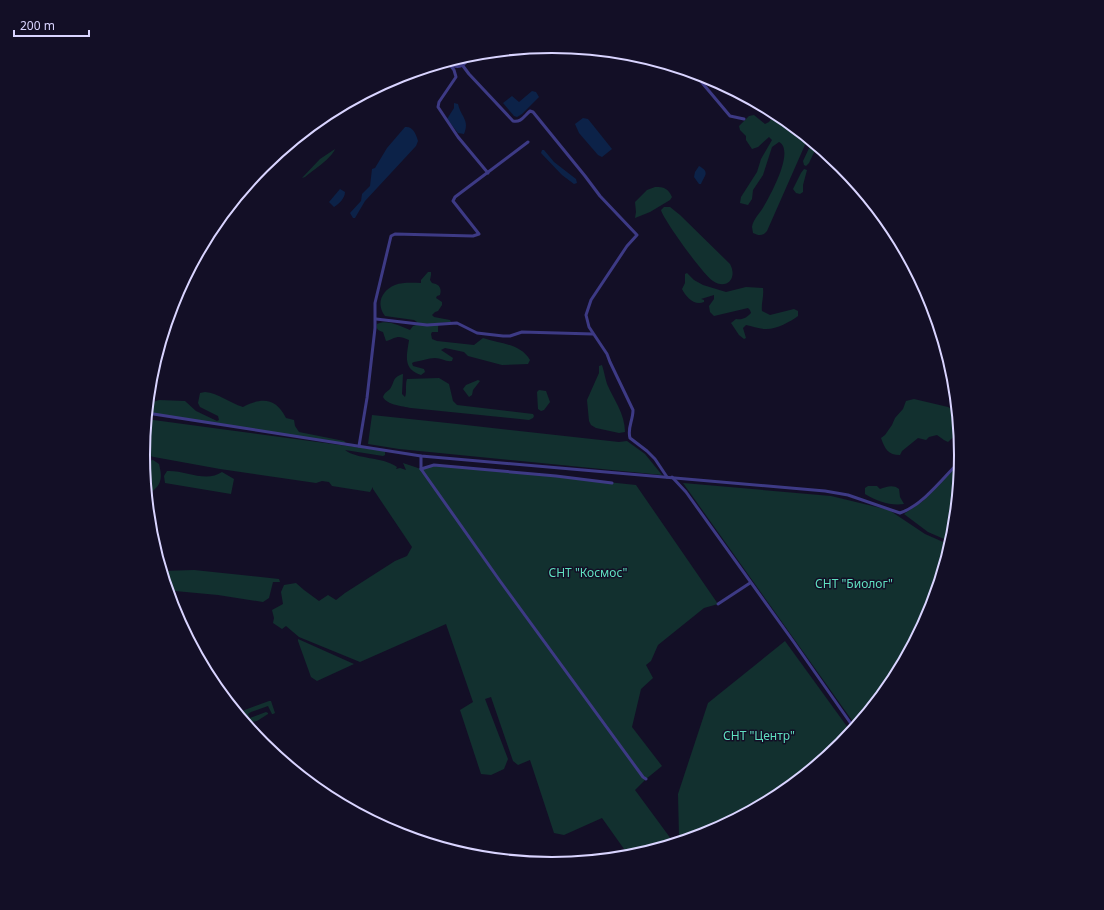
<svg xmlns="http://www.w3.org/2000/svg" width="1104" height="910" font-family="'Noto Sans',sans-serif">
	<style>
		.green { fill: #12302f }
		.water { fill: #0c2248 }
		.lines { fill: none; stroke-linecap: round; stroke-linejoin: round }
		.minor { stroke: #3d3a85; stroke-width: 3 }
		.primary { stroke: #c25bff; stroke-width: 4.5 }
		.labels { text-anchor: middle; stroke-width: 3; stroke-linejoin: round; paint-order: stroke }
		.park-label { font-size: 12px; fill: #5fe0c0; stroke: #130f26 }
		.rim { fill: none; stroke: #d9d4ff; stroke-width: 2 }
	</style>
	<rect width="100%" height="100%" fill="#130f26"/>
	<g class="green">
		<path d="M775,113L808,138L767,231C763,236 759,236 753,233C753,232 752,227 752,227C753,219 761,212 764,206C771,194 795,150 779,142L772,147L763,175L753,190L752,199L748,205L740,203L741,197L757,172L761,159L772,140L769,137L758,147L752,149L746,140V136L740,130L739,126L749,116L754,115L765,124L769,122Z"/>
		<path d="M812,142L817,146L809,163L806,166L804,165L803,161Z"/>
		<path d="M335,149C331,159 313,170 305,177L302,178L320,159Z"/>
		<path d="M804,169L807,170L803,185V192L800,194L796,193L793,189L801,173Z"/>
		<path d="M655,187C664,187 668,188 672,197L670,200L650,212L635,218L636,212L635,202L647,190Z"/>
		<path d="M664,207H670L680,215L730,264C738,279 726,290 713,281C704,276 663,219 661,210Z"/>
		<path d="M428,272H431V275L430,280L432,283C439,284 442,288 440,295L437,296L436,298L442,302V305L438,311L435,312L432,315L434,317L450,320L451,322L439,323L438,327V332H432L431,334L432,339L437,341L474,345L483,338C500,344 520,343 530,360L528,364L502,365L468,356L464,352L445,348L441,350L453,358L452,361C446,362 441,358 435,358C428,358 421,361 414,362L412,363L413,366L424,369L425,372L421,375C402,369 407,355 409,340C397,334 396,338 386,341L383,332C378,330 376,330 377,324C387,319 400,326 410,330L413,326L416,325L417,322L414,320L385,316C376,304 381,291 395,285C403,282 413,283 421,283V280Z"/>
		<path d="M687,273L694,280L703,285L726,292L746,287L763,288C764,298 761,303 762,311L770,315L794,309L798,311V316C790,322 775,330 765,329C759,329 752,326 746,325L743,328L746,338L744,339L739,335L731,323L736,319C743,320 746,318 751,313L750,310L748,308L714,316L710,312L709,306L714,299V295L701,299L704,300V302C694,306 686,297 682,289L685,283V274Z"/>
		<path d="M602,365C604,371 605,378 607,384C614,400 625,414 625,432L619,433L596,428L591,425L589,421L587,400L599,373V366Z"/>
		<path d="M403,374L402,394L405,397C407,392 405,385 407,379L439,378L449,384L453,401L457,405L533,414L534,416L533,418L529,420L411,408C402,406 387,405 383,397C385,392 387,392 390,389C395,382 392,377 403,374Z"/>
		<path d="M478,380L480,381L473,390L472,395L469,397L463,389L466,385Z"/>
		<path d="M539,390L546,391L550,402L544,410L541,411L538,409L537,392Z"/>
		<path d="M205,392C219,393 229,403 243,407C262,397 276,398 286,418L294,420L295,426L299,432L344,441L347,444L147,413L148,404L159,400L185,401L196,411L217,421L219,420L218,416L200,407L198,403L200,393Z"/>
		<path d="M914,399L948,407L957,412C958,427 961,431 948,442L944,440L937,435L929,437L926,440L918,438L902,451L900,455C888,455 885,449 881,438L885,435L892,425L895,418L903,409L906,401Z"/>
		<path d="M372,415L457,424L619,442L627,441L645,454L662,475L399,449L368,444Z"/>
		<path d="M146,419L385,451V455L383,456L345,450C358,460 381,456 397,467L396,469L400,468L406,470L403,463L421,469L429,465L472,468L636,485L718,604L704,608L658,645L651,661L646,665L653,678L641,689L632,727L662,766L646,779L635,790L674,843L629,856L602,818L564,835L554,833L530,760L518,765L513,761L491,697L485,699L508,759L504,769L491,775L481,774L460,710L473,702L446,624L360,662L299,637L286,626L282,629L273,623L274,618L272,610L283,604L281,592L284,585L296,583L304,590L319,601L328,595L336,600L345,593L395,561L407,556L412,547L373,489V487L370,492L332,486L329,482L322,481L316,483L220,469L154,457L143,454Z"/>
		<path d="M153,460L159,464C163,480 161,486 147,495L144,467L148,461Z"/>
		<path d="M960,463L953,535L951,542L928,532L904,514L923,501Z"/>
		<path d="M167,471C185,470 206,483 222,472L234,479L231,494L165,483L164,476Z"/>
		<path d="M683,483L831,496L889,510L925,534L950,545L930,612L892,682L856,726Z"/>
		<path d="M868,486H877L880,489C886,487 893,484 899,489L900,497L904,504C890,506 877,501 865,494V488Z"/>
		<path d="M194,570L279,579L280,582H273L269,598L263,602L218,595L175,591L167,589L162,571Z"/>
		<path d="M298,639L354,664L317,681L311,677L298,641Z"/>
		<path d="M785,641L851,732L841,744L779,795L708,833L682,841L679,836L678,794L708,703Z"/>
		<path d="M269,701H271L275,713L273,714H272L268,706L251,712L248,714L250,718L266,712L268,713V714L257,721L245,723L239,715L242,711Z"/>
	</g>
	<g class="water">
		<path d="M532,91L536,92L539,97L522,114L517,117L514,116L503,103L512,96L519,102Z"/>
		<path d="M454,103L458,104C461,117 470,120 464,134L458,133L447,119L454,108Z"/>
		<path d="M583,118L588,119L612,149L602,157L598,155L579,133L575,124Z"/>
		<path d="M405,127C413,126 416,134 418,141L416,146L365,201L355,218H353L350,213L361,201L362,194L370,186L372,169L375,168L387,148Z"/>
		<path d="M542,150H544L554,162L576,179L577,183L574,184L562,175L541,153Z"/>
		<path d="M699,166C710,172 705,175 701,184H699L694,177L695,172Z"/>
		<path d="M340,189L345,192C345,198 339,204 334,207L329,202Z"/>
	</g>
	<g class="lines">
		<g class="minor">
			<path d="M447,61L450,65C465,70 464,61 474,54"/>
			<path d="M450,65L454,70L456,77L439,102L438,107L458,137L488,173"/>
			<path d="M463,66L469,74L513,121C521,123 524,116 530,111L533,112L585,176L600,196L637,235L627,246L591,300L586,315L589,327L607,354L610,362L633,410C633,421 627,428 630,438L647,451L655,459L667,477"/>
			<path d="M693,72L730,116L744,119"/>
			<path d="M376,319L427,325L457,323L477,333L503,336H510L522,332L593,334"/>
			<path d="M147,413L421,456L825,491L848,495L900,513C923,505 943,478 960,461"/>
			<path d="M359,446L367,398L375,328V303L391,236L395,234L473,236L479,234L453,201L455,197L528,142"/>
			<path d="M421,456V469L500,581L643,777L646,779"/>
			<path d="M421,469L434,465L556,476L612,483"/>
			<path d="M672,477L686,492L793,641L854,728"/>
			<path d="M718,604L750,583"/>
		</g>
		<g class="primary">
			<path d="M259,170L273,157"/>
			<path d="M243,190L315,123"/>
		</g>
	</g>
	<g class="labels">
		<g class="park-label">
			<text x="588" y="577">СНТ "Космос"</text>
			<text x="854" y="588">СНТ "Биолог"</text>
			<text x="759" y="740">СНТ "Центр"</text>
		</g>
	</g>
	<path d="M0 0H1104V910H0ZM150 455a402 402 0 1 1 804 0a402 402 0 1 1-804 0Z" fill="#130f26" fill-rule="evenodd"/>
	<path class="rim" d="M150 455a402 402 0 1 1 804 0a402 402 0 1 1-804 0Z"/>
	<path d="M14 30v6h75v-6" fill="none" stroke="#d9d4ff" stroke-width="2"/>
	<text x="20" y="30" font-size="12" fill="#d9d4ff" stroke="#130f26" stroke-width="3" paint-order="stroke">200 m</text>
</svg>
